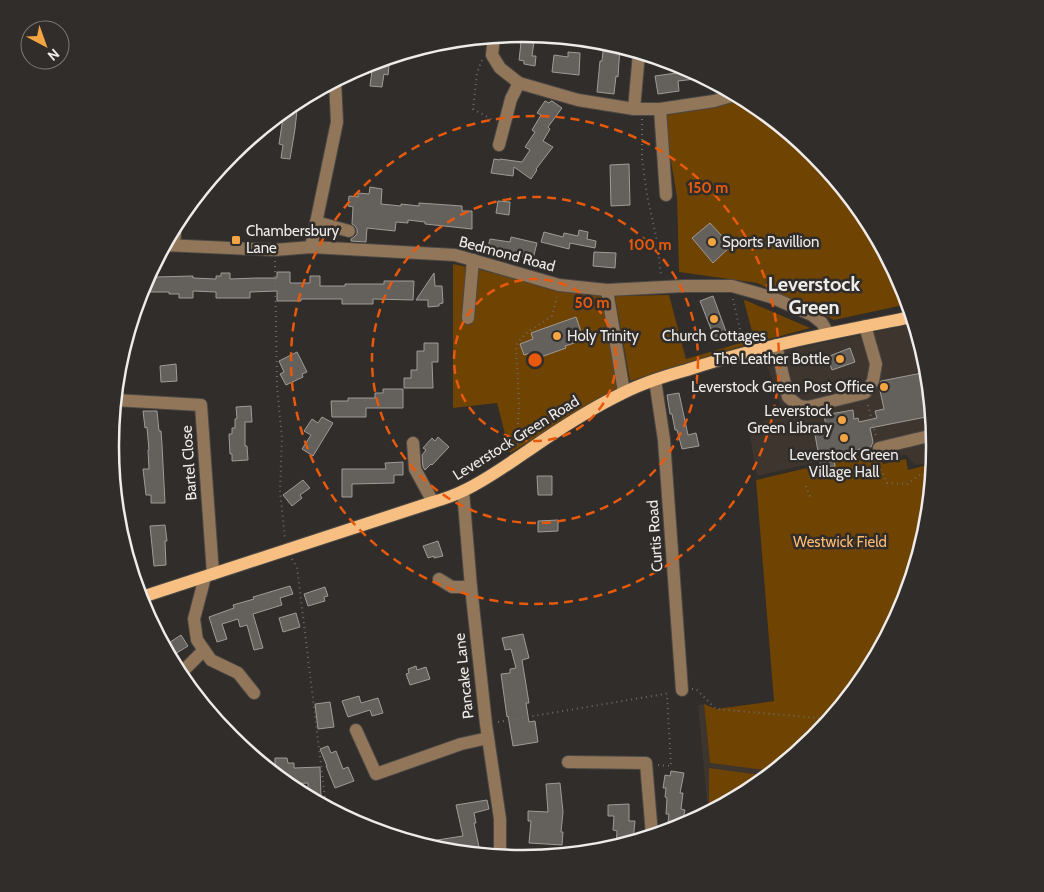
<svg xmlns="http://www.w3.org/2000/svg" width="1044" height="892" font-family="Cabin,sans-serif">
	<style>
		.built { fill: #3d352e }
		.green { fill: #6f4302 }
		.building { fill: #64615d; stroke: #9f9b97 }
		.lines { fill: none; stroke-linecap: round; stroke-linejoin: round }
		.minor-casing { stroke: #4b4845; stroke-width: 14 }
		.major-casing { stroke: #4b4845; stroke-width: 14 }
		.path { stroke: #6e6c69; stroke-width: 2; stroke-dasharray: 1 4; stroke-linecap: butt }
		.minor { stroke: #927659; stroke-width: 12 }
		.major { stroke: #f7bf81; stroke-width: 12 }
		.ring { fill: none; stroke: #e8590c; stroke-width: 2.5; stroke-dasharray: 9 6 }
		.poi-dot { fill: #f3a443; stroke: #302d2a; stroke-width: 2 }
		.labels { text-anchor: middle; stroke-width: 5; stroke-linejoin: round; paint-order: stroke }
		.poi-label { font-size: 15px; fill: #eeecea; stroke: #302d2a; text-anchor: start }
		.street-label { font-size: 15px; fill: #eeecea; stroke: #302d2a }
		.park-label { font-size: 15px; fill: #febb71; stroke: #302d2a }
		.district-label { font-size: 20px; font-weight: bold; fill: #eeecea; stroke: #302d2a }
		.rim { fill: none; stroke: #eeecea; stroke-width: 2.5 }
		.centre { fill: #e8590c; stroke: #302d2a; stroke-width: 2.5 }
		.ring-label { font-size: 15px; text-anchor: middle; font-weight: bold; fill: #e8590c; stroke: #302d2a; stroke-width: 5; stroke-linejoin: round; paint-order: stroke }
	</style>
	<rect width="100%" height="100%" fill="#302d2a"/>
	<g class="built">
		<path d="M914,324L926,366L934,446L933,463L915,465L906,455L889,456L879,448L757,476L748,426L783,414L764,355Z"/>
		<path d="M704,704L710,763L772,771L751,789L708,812L698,705Z"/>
	</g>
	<g class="green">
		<path d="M740,97L751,103L814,155L865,217L903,288L908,304L834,320L757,283L679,272L677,197L663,113Z"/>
		<path d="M453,264L558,287L605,292L620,388L510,453L497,403L453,408Z"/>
		<path d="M669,295L686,359L754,339L744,301L745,300L810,328L732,349L630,381L615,296Z"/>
		<path d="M880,451L883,464L906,459L908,470L931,464V475L924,476L921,545L903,604L865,675L813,738L772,771L710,763L704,704L716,709L774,701L756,480Z"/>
		<path d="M709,768L767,776L751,789L709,811Z"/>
	</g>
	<g class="building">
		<path d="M516,34L535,35L532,56H536L535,66L524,64V61L519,60L521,43L515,42Z"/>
		<path d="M604,42L620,47L618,77L616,76L614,94L597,92L600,61H602Z"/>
		<path d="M568,52L580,53L579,75L552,72L554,55L568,57Z"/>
		<path d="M390,57L388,75L384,74L382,87L370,86L373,63Z"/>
		<path d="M691,71L704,78L678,81L679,91L658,94L655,76Z"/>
		<path d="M298,101L295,129L290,159L281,158L283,145L279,144L284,111Z"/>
		<path d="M545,101L549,103L551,101H552L562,108L548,127L550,129L543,141L553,147L536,169L537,170L531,179L514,167L513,176L491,173L494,159L500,160V159L522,162L530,150L525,147L535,132L532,130L541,115L537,113Z"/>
		<path d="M629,164L630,205L611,206L610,165Z"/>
		<path d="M370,187L382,189L381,204L401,206V204L419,206V203L462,206V211H472V229L425,224V222L408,220V223L396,222L395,231L367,228L366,242L351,241V239L354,237L357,234V229L355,226L352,224L353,207L348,206L349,196L358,197V193L369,194Z"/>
		<path d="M498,201L510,202L509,215L496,213Z"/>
		<path d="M710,223L731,246L713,263L692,238Z"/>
		<path d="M579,230L588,232L587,239L596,241L595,248L570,243L569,249L541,242L544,232L563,237L564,233L578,236Z"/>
		<path d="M511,237L537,243L533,259L496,250V249L488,247L490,239L510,242Z"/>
		<path d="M594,252L616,253L615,268L593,266Z"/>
		<path d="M277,272H290V283H310V276H320V286H345V284H384V281H414L413,300L373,299V304H342V299H301V301H277V291L250,292V298H216V292L193,291V298H179V294H169V292H140L148,275H155V277L193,276V278L216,279V276H221V273H230V279L256,278H277Z"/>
		<path d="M434,273L435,286H442L443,303L439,304V306L428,307V300H416Z"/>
		<path d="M713,296L728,337L716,342L700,301Z"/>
		<path d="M576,317L584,340L565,346L566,348L538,358L536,351L524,355L520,344L533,339L531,333Z"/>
		<path d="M424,343H438V362H432L433,388H404V378H411V370H417V351H424Z"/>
		<path d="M850,348L855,362L832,370L827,357Z"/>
		<path d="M297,352L307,372L302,374L303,377L286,385L280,374L284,372L279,361Z"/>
		<path d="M176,364L177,381L161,382L160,366Z"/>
		<path d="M927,372L931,416L870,428L873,442L871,447L833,454L835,466L821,468L814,429L826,426L824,415L853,410L854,419L858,418L859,422L877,418L875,411L884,409L879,386L881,381Z"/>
		<path d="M383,389H403V408H366V417H332L331,401H348V398H375V393H383Z"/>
		<path d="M679,393L688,435L696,433L699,446L682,449L677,430H675L672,414H670L667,395Z"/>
		<path d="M251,406L252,422H245V446H247L248,460L232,461V454H230L229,434H232V428H235V419L237,418L236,407Z"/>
		<path d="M143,411H157L159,431H161L162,445L165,503H151V495H146L143,469H149L148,450H149L147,427L145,428Z"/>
		<path d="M322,417L333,423L313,456L302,449L311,435L304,431L312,419L318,423Z"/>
		<path d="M438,437L449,447L432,465L431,464L425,470L423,467L422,455L426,450L423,448L432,438L435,441Z"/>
		<path d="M403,462V475H394V483L352,484V497H342V469H386L385,463Z"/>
		<path d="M537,476H552V495H538Z"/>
		<path d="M303,480L310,488L300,495L302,498L292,506L283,495Z"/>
		<path d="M558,520V531L538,532V521Z"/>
		<path d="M165,525L167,541H165L166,565L154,566L150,526Z"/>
		<path d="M438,541L443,556L434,558V556L428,558L423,546Z"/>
		<path d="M290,586L293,594L280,598L282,605L253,614L263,648L254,650L247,625L240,627L238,619L222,624L227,639L217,642L209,617L234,608L233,605L254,599L253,597Z"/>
		<path d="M325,587L328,596L324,597L325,601L308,606L304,594Z"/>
		<path d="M296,613L300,627L283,632L279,618Z"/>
		<path d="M523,634L529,658L522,660L529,703H526L529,722L535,721L538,742L513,746L508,716L507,717L501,674L510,673V669L516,668L511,649L505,650L502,638Z"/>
		<path d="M181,635L188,646L170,657L164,646Z"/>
		<path d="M416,666L417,670L426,667L430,679L410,685L406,674L409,673L408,669Z"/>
		<path d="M359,696L361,703L378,698L383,713L372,716L370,710L348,717L342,701Z"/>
		<path d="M330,702L334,727L318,729L315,704Z"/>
		<path d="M328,746L331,753L336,751L343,769L348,767L354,781L335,788L326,766H327L320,749Z"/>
		<path d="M275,758H287L288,763H294V768L320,767L321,797H308V783L288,784L267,768L275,767Z"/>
		<path d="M671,771L684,773L680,793H683L681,809L685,810L682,825L680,827L667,831L669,814H666L667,798L665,797L666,788H663L665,775L670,776Z"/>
		<path d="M560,783L563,812L561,832H563L562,845L529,843L531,821H528V811L548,812L546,784Z"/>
		<path d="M487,800L489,809L474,813L476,823H474L479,847L453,851L439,850L437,840L463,836L456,805Z"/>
		<path d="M629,804V821H635L633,841L616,846L617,831L613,830L614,816H608V805Z"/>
	</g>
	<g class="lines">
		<defs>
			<g id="minor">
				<path d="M494,37L492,55L500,68L519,83L578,100L634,109H660L714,101L735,95"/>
				<path d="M634,109L639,53"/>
				<path d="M660,109L666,195"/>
				<path d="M499,145L511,99L519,83"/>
				<path d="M316,222L349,231"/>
				<path d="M164,245L275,250L311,247L455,255L559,285L607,290L684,286H732L771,297L812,315L822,323L828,333"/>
				<path d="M174,245L176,222"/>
				<path d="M311,247L337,122L335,81"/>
				<path d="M607,290L624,392"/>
				<path d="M468,318L473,260"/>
				<path d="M776,345L788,397L799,406L808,407L865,393L873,381L876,364L865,326"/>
				<path d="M655,380L664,440L682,690"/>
				<path d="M114,400L201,405L213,574"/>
				<path d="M413,443L415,469L433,502"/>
				<path d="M879,448L933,435"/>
				<path d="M463,491L471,587L486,724L500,819V856"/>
				<path d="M205,577L194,619L197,640L211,660L238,673L254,693"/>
				<path d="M439,579L452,587H471"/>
				<path d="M184,681L183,671L204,650"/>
				<path d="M356,730L376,774L461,744L488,738"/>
				<path d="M568,762L646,763L652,835"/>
			</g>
			<path id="major" d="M139,598L433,502C444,499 455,495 465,490C488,479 508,464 529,450C559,429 590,409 623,393C643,383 665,376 687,370C760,346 836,332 912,317"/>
		</defs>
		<use href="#minor" class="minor-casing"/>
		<use href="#major" class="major-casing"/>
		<g class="path">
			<path d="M482,60L477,73L473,109L493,120"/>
			<path d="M642,119V159L647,195L657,241L661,275"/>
			<path d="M275,261L277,386L282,438L280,491L285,538"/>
			<path d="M733,299L743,343"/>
			<path d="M868,405L876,436"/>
			<path d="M517,444L519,403L516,345L525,334L552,316L557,297"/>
			<path d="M877,460C879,468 884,475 887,483L907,484L921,474L931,477"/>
			<path d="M806,486L810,497"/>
			<path d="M292,559L297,567L326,806"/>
			<path d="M692,689H696L716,709L829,719"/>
			<path d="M498,722L670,693"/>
			<path d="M658,765L671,766L667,694"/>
		</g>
		<use href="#minor" class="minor"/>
		<use href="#major" class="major"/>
	</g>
	<g class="ring">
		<circle cx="535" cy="360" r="81"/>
		<circle cx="535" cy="360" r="163"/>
		<circle cx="535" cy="360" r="244"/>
	</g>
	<g class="poi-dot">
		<rect x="231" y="235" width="10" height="10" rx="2.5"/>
		<circle cx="712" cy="242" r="5"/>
		<circle cx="714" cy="319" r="5"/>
		<circle cx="557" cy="336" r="5"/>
		<circle cx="840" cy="359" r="5"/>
		<circle cx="884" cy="387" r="5"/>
		<circle cx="842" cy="420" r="5"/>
		<circle cx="844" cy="438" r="5"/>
	</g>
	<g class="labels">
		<g class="poi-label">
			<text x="246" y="236">Chambersbury<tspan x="246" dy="17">Lane</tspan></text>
			<text x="722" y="247">Sports Pavillion</text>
			<text x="567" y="341">Holy Trinity</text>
			<text x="714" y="341" text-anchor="middle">Church Cottages</text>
			<text x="830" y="364" text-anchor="end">The Leather Bottle</text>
			<text x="874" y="392" text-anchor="end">Leverstock Green Post Office</text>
			<text x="832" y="416" text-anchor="end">Leverstock<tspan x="832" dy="17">Green Library</tspan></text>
			<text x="844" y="460" text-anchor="middle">Leverstock Green<tspan x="844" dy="17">Village Hall</tspan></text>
		</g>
		<g class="street-label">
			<text transform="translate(507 254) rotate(15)" y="5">Bedmond Road</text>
			<text transform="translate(516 438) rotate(-32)" y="5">Leverstock Green Road</text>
			<text transform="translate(189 463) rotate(-94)" y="5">Bartel Close</text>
			<text transform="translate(655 536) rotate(-94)" y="5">Curtis Road</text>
			<text transform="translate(464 676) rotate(-96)" y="5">Pancake Lane</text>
		</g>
		<g class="park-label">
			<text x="840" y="547">Westwick Field</text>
		</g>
		<g class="district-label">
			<text x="814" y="291">Leverstock<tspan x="814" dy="23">Green</tspan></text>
		</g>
	</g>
	<path d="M0 0H1044V892H0ZM522 42H523A403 403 0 0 1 926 445V447A403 403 0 0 1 523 850H522A403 403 0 0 1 119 447V445A403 403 0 0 1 522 42Z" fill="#302d2a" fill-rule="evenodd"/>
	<path class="rim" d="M522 42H523A403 403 0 0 1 926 445V447A403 403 0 0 1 523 850H522A403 403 0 0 1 119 447V445A403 403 0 0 1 522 42Z"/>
	<circle cx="535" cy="360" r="8" class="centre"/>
	<g class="ring-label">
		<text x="708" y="193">150 m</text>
		<text x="650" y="250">100 m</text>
		<text x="592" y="308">50 m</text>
	</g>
	<g transform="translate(45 45) rotate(139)"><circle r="24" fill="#302d2a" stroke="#7c7977"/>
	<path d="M0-4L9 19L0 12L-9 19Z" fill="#f3a443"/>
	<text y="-8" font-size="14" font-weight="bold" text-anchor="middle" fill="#eeecea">N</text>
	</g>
</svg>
